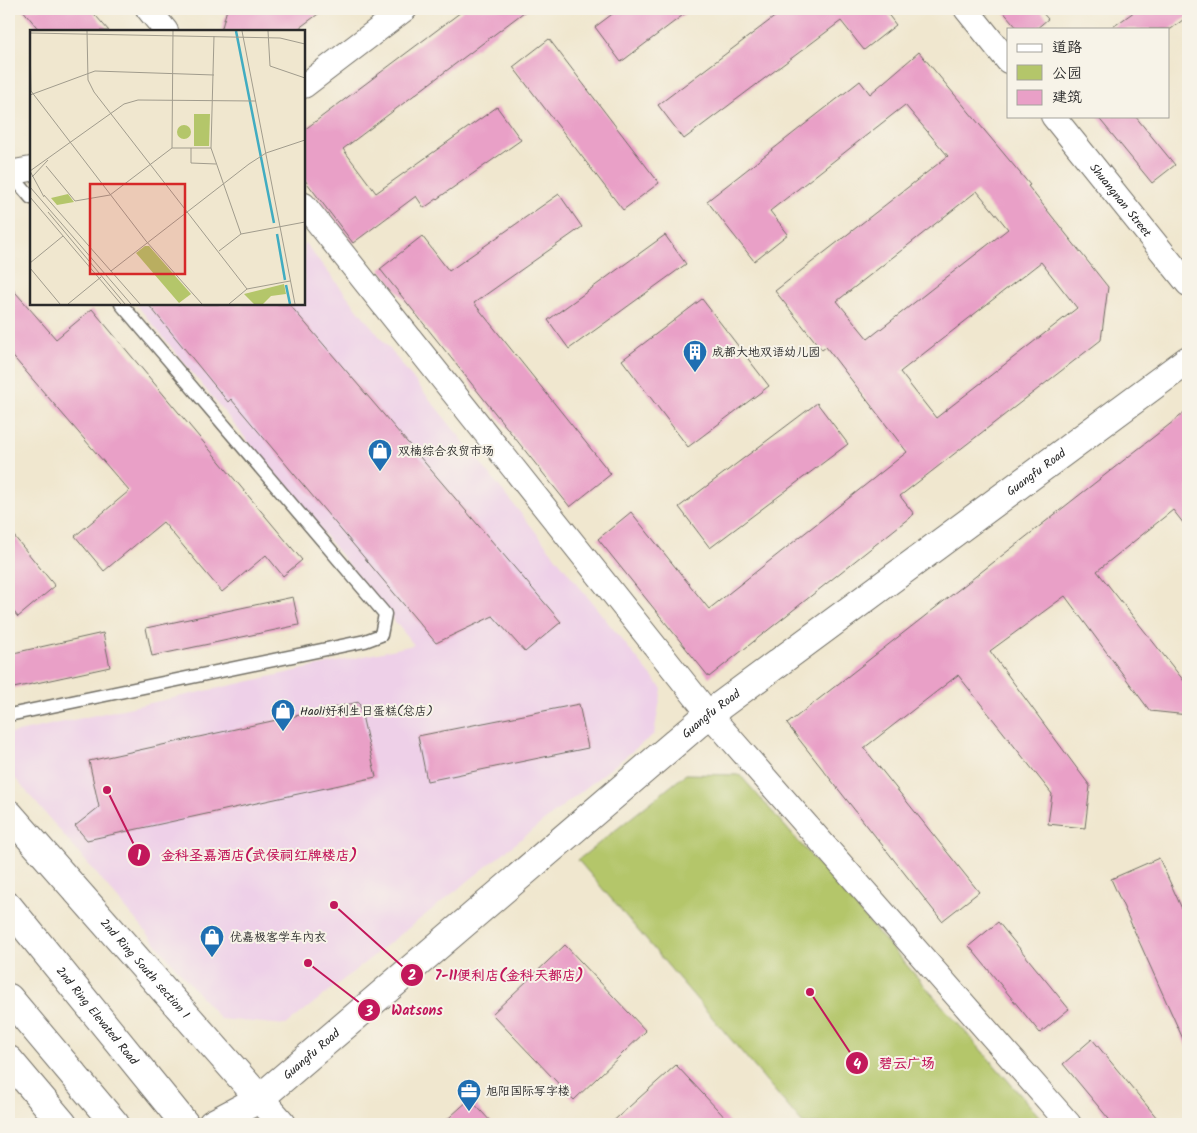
<svg xmlns="http://www.w3.org/2000/svg" width="1197" height="1133" font-family="Kalam,'LXGW WenKai TC',sans-serif">
	<style>
		.built { fill: #eed0e8 }
		.green { fill: #b4c66a; stroke: #70784a }
		.building { fill: #e9a0c7; fill-rule: evenodd }
		.lines { fill: none; stroke-linecap: round; stroke-linejoin: round }
		.service-casing { stroke: #706d64; stroke-width: 15 }
		.minor-casing { stroke: #706d64; stroke-width: 26 }
		.tertiary-casing { stroke: #706d64; stroke-width: 30 }
		.secondary-casing { stroke: #706d64; stroke-width: 30 }
		.trunk-casing { stroke: #706d64; stroke-width: 30 }
		.service { stroke: #fff; stroke-width: 12 }
		.minor { stroke: #fff; stroke-width: 24 }
		.tertiary { stroke: #fff; stroke-width: 28 }
		.secondary { stroke: #fff; stroke-width: 28 }
		.trunk { stroke: #fff; stroke-width: 28 }
		.labels { text-anchor: middle; stroke-width: 4; stroke-linejoin: round; paint-order: stroke }
		.street-label { font-size: 12px; fill: #2b2b2b; stroke: #f7f3e8 }
		.poi-label { font-size: 12px; fill: #2b2b2b; stroke: #f7f3e8; text-anchor: start }
		.inset-river { fill: none; stroke: #41acc1; stroke-width: 2.5 }
		.inset-road { fill: none; stroke: #a19c8d; stroke-width: 1 }
		.view { fill: #d62828; fill-opacity: 0.15; stroke: #d62828; stroke-width: 2.5 }
		.inset-edge { fill: none; stroke: #2b2b2b; stroke-width: 2.5 }
		.leader { fill: none; stroke: #c2185b; stroke-width: 2 }
		.callout-dot { fill: #c2185b; stroke: #f7f3e8; stroke-width: 2 }
		.mark-label { font-size: 15px; text-anchor: middle; font-weight: bold; fill: #fff }
		.callout-label { font-size: 14px; text-anchor: middle; font-weight: bold; fill: #c2185b; stroke: #f7f3e8; stroke-width: 4; stroke-linejoin: round; paint-order: stroke }
	</style>
	<rect width="100%" height="100%" fill="#f7f3e8"/>
	<filter id="ink" filterUnits="userSpaceOnUse"><feTurbulence type="fractalNoise" baseFrequency=".02" numOctaves="2"/><feDisplacementMap in="SourceGraphic" scale="10" xChannelSelector="R" yChannelSelector="G"/><feConvolveMatrix kernelMatrix="1 2 1 2 8 2 1 2 1" color-interpolation-filters="sRGB"/></filter>
	<filter id="wash" filterUnits="userSpaceOnUse"><feTurbulence type="fractalNoise" baseFrequency=".0096" numOctaves="4" result="noise"/><feDisplacementMap in="SourceGraphic" scale="20" xChannelSelector="R" yChannelSelector="G"/><feGaussianBlur stdDeviation="1.12" result="paint"/><feColorMatrix in="noise" values="0 0 0 0 0 0 0 0 0 0 0 0 0 0 0 0 0 1.4 0 .05"/><feComposite in="paint" operator="in"/></filter>
	<g filter="url(#wash)">
		<rect width="100%" height="100%" fill="#f0e7cf"/>
		<path class="built" d="M304,242L622,640L662,689L654,734L286,1025L220,1019L9,771V734L414,645L136,304H304Z"/>
		<path class="green" d="M686,774L740,775L1046,1124H803L578,860Z"/>
		<g id="blocks">
			<g class="building">
				<path d="M22,9H90L109,31H40Z"/>
				<path d="M227,9H325L295,31H221Z"/>
				<path d="M465,9H528L343,149L376,193L497,107L521,140L424,208L416,196L353,243L304,179V130Z"/>
				<path d="M619,9H691L621,62L595,27Z"/>
				<path d="M785,9H884L896,25L864,50L841,21L684,139L658,105Z"/>
				<path d="M1001,9H1039L1048,19L1036,29H1018Z"/>
				<path d="M1138,9H1188V16L1171,29H1110Z"/>
				<path d="M549,39L659,183L623,210L513,67Z"/>
				<path d="M919,52L1030,185L1028,186L1108,287L1101,340L900,496L914,514L709,677L598,539L631,512L709,609L907,452L826,347L822,350L775,291L948,156L905,105L770,211L788,234L754,261L707,201L860,81L870,94ZM977,191L1008,229L868,339L837,301ZM1041,262L1077,308L936,418L900,372Z"/>
				<path d="M1097,116H1135L1175,165L1152,183Z"/>
				<path d="M559,194L582,227L474,303L611,474L570,507L380,269L422,236L449,271Z"/>
				<path d="M665,235L686,264L569,349L548,320Z"/>
				<path d="M9,285L56,339L92,309L302,560L283,576L266,555L222,592L163,522L104,571L75,536L129,491L9,352Z"/>
				<path d="M702,299L769,386L688,447L622,360Z"/>
				<path d="M148,304H289L561,622L525,652L493,616L436,643L231,399L228,402Z"/>
				<path d="M817,403L848,444L710,548L679,507Z"/>
				<path d="M1188,410V529L1173,510L1097,571L1184,681H1188V715L1150,711L1065,596L990,651L1090,786L1085,828L1048,824L1052,794L958,675L864,748L979,892L942,921L787,724Z"/>
				<path d="M9,530L55,586L18,617L9,606Z"/>
				<path d="M293,597L299,625L152,656L146,628Z"/>
				<path d="M103,633L110,667L9,689V654Z"/>
				<path d="M359,702L376,777L87,840L75,826L99,807L89,761Z"/>
				<path d="M579,704L588,748L427,781L418,736Z"/>
				<path d="M1159,858L1188,922V1050L1111,879Z"/>
				<path d="M998,922L1069,1009L1040,1033L969,946Z"/>
				<path d="M565,945L646,1031L574,1100L492,1014Z"/>
				<path d="M1092,1039L1162,1124H1113L1063,1064Z"/>
				<path d="M676,1065L731,1124H610Z"/>
				<path d="M470,1099L493,1124H442Z"/>
			</g>
		</g>
	</g>
	<g filter="url(#ink)">
		<use href="#blocks" fill-opacity="0" stroke="#706d64" stroke-width="1"/>
		<g class="lines">
			<defs>
				<g id="service">
					<path d="M10,173L31,198"/>
					<path d="M9,715L365,641L381,635L385,614L121,304"/>
				</g>
				<g id="minor">
					<path d="M148,9L166,31"/>
					<path d="M966,9L1008,61"/>
					<path d="M304,86L405,9"/>
					<path id="s1" d="M1053,116L1188,284"/>
					<path d="M9,173L31,169"/>
					<path d="M304,205L709,714L1069,1124"/>
				</g>
				<g id="tertiary">
					<path id="s2" d="M259,1099L709,714L1188,360"/>
				</g>
				<g id="secondary">
					<path id="s3" d="M9,814L282,1124"/>
					<path d="M9,1060L63,1124"/>
					<path d="M212,1124L259,1099"/>
				</g>
				<g id="trunk">
					<path id="s4" d="M9,907L185,1124"/>
					<path d="M9,998L115,1124"/>
				</g>
			</defs>
			<use href="#service" class="service-casing"/>
			<use href="#minor" class="minor-casing"/>
			<use href="#tertiary" class="tertiary-casing"/>
			<use href="#secondary" class="secondary-casing"/>
			<use href="#trunk" class="trunk-casing"/>
			<use href="#service" class="service"/>
			<use href="#minor" class="minor"/>
			<use href="#tertiary" class="tertiary"/>
			<use href="#secondary" class="secondary"/>
			<use href="#trunk" class="trunk"/>
		</g>
	</g>
	<defs>
		<symbol id="building-pin" viewBox="-11 -11 22 30"><path d="M0 17L-7.5 6A9.5 9.5 0 1 1 7.5 6Z" fill="#1f6fb2" stroke="#f7f3e8"/><path d="M-4-6H4V6H1V3H-1V6H-4ZM-2.5-4.3h1.7v1.8h-1.7ZM.8-4.3h1.7v1.8H.8ZM-2.5-1h1.7V.8h-1.7ZM.8-1h1.7V.8H.8Z" fill="#fff"/></symbol>
		<symbol id="shop-pin" viewBox="-11 -11 22 30"><path d="M0 17L-7.5 6A9.5 9.5 0 1 1 7.5 6Z" fill="#1f6fb2" stroke="#f7f3e8"/><path d="M-5-2.5h2.3a2.7 3.5 0 0 1 5.4 0H5L5.5 6h-11ZM-1.5-2.5h3a1.5 2.3 0 0 0-3 0Z" fill="#fff"/></symbol>
		<symbol id="office-pin" viewBox="-11 -11 22 30"><path d="M0 17L-7.5 6A9.5 9.5 0 1 1 7.5 6Z" fill="#1f6fb2" stroke="#f7f3e8"/><path d="M-6-3h4V-5.5h4V-3h4V5H-6ZM-1-4.5V-3h2v-1.5ZM-6 0V1H6V0Z" fill="#fff"/></symbol>
	</defs>
	<g fill-rule="evenodd">
		<use href="#building-pin" x="681" y="338" width="28" height="38"/>
		<use href="#shop-pin" x="366" y="437" width="28" height="38"/>
		<use href="#shop-pin" x="269" y="697" width="28" height="38"/>
		<use href="#shop-pin" x="198" y="923" width="28" height="38"/>
		<use href="#office-pin" x="455" y="1077" width="28" height="38"/>
	</g>
	<g class="labels">
		<g class="street-label">
			<text dy="4" stroke="none"><textPath href="#s1" startOffset="108">Shuangnan Street</textPath></text>
			<text dy="4" stroke="none"><textPath href="#s2" startOffset="999">Guangfu Road</textPath></text>
			<text dy="4" stroke="none"><textPath href="#s2" startOffset="594">Guangfu Road</textPath></text>
			<text dy="4" stroke="none"><textPath href="#s3" startOffset="206">2nd Ring South section 1</textPath></text>
			<text dy="4" stroke="none"><textPath href="#s4" startOffset="140">2nd Ring Elevated Road</textPath></text>
			<text dy="4" stroke="none"><textPath href="#s2" startOffset="69">Guangfu Road</textPath></text>
		</g>
		<g class="poi-label">
			<text x="712" y="356">成都大地双语幼儿园</text>
			<text x="398" y="455">双楠综合农贸市场</text>
			<text x="300" y="715">Haoli好利生日蛋糕(总店)</text>
			<text x="230" y="941">优嘉极客学车内衣</text>
			<text x="486" y="1095">旭阳国际写字楼</text>
		</g>
	</g>
	<g transform="translate(30 30)">
		<rect width="275" height="275" fill="#f0e7cf"/>
		<path d="M164,84H180L179,116H164ZM147 102a7 7 0 1 1 14 0a7 7 0 1 1-14 0ZM38,164L44,172L27,175L21,168ZM115,216H119L161,264L149,273L106,223ZM254,254L256,264L241,266L233,274H224L214,264Z" fill="#b4c66a"/>
		<path class="inset-river" d="M206,1L244,193M247,204L255,250M256,255L260,274"/>
		<path class="inset-road" d="M57,1L58,50L64,62L217,259M212,1L265,274M238,1L240,36L275,48M0,3L250,8L275,14M184,6L181,118L211,204M0,11L1,61L116,211L172,274M0,65L65,41L184,45M142,118L143,1M161,118V133L186,134M16,136L45,171L80,165L142,118H181M0,141L94,74L108,70L226,71M0,141L14,167M2,147L18,130M0,157L101,274M14,165L110,274M0,167L91,274M18,182L95,274M189,221L211,204L275,192M0,233L33,206M0,238L30,274M81,241L219,134L236,123L275,110M38,274L71,247M199,274L217,259L260,251"/>
		<path class="view" d="M60,154H155V244H60Z"/>
		<rect width="275" height="275" class="inset-edge"/>
	</g>
	<path class="leader" d="M107 790L139 855M334 905L412 975M308 963L369 1010M810 992L857 1063"/>
	<g class="callout-dot">
		<circle cx="107" cy="790" r="5"/>
		<circle cx="334" cy="905" r="5"/>
		<circle cx="308" cy="963" r="5"/>
		<circle cx="810" cy="992" r="5"/>
		<circle cx="139" cy="855" r="12"/>
		<circle cx="412" cy="975" r="12"/>
		<circle cx="369" cy="1010" r="12"/>
		<circle cx="857" cy="1063" r="12"/>
	</g>
	<g class="mark-label">
		<text x="139" y="860">1</text>
		<text x="412" y="980">2</text>
		<text x="369" y="1016">3</text>
		<text x="857" y="1069">4</text>
	</g>
	<g class="callout-label">
		<text x="259" y="860">金科圣嘉酒店(武侯祠红牌楼店)</text>
		<text x="509" y="980">7-11便利店(金科天都店)</text>
		<text x="417" y="1015">Watsons</text>
		<text x="907" y="1068">碧云广场</text>
	</g>
	<rect width="1197" height="1133" fill="none" stroke="#f7f3e8" stroke-width="30"/>
	<rect x="1007" y="28" width="162" height="90" fill="#f7f3e8" stroke="#a5a39c"/>
	<rect x="1017" y="44" width="25" height="8" fill="#ffffff" stroke="#a5a39c"/>
	<text x="1052" y="52" font-size="15" fill="#2b2b2b">道路</text>
	<rect x="1017" y="65" width="25" height="15" fill="#b4c66a" stroke="#a5a39c"/>
	<text x="1052" y="78" font-size="15" fill="#2b2b2b">公园</text>
	<rect x="1017" y="90" width="25" height="15" fill="#e9a0c7" stroke="#a5a39c"/>
	<text x="1052" y="102" font-size="15" fill="#2b2b2b">建筑</text>
</svg>
